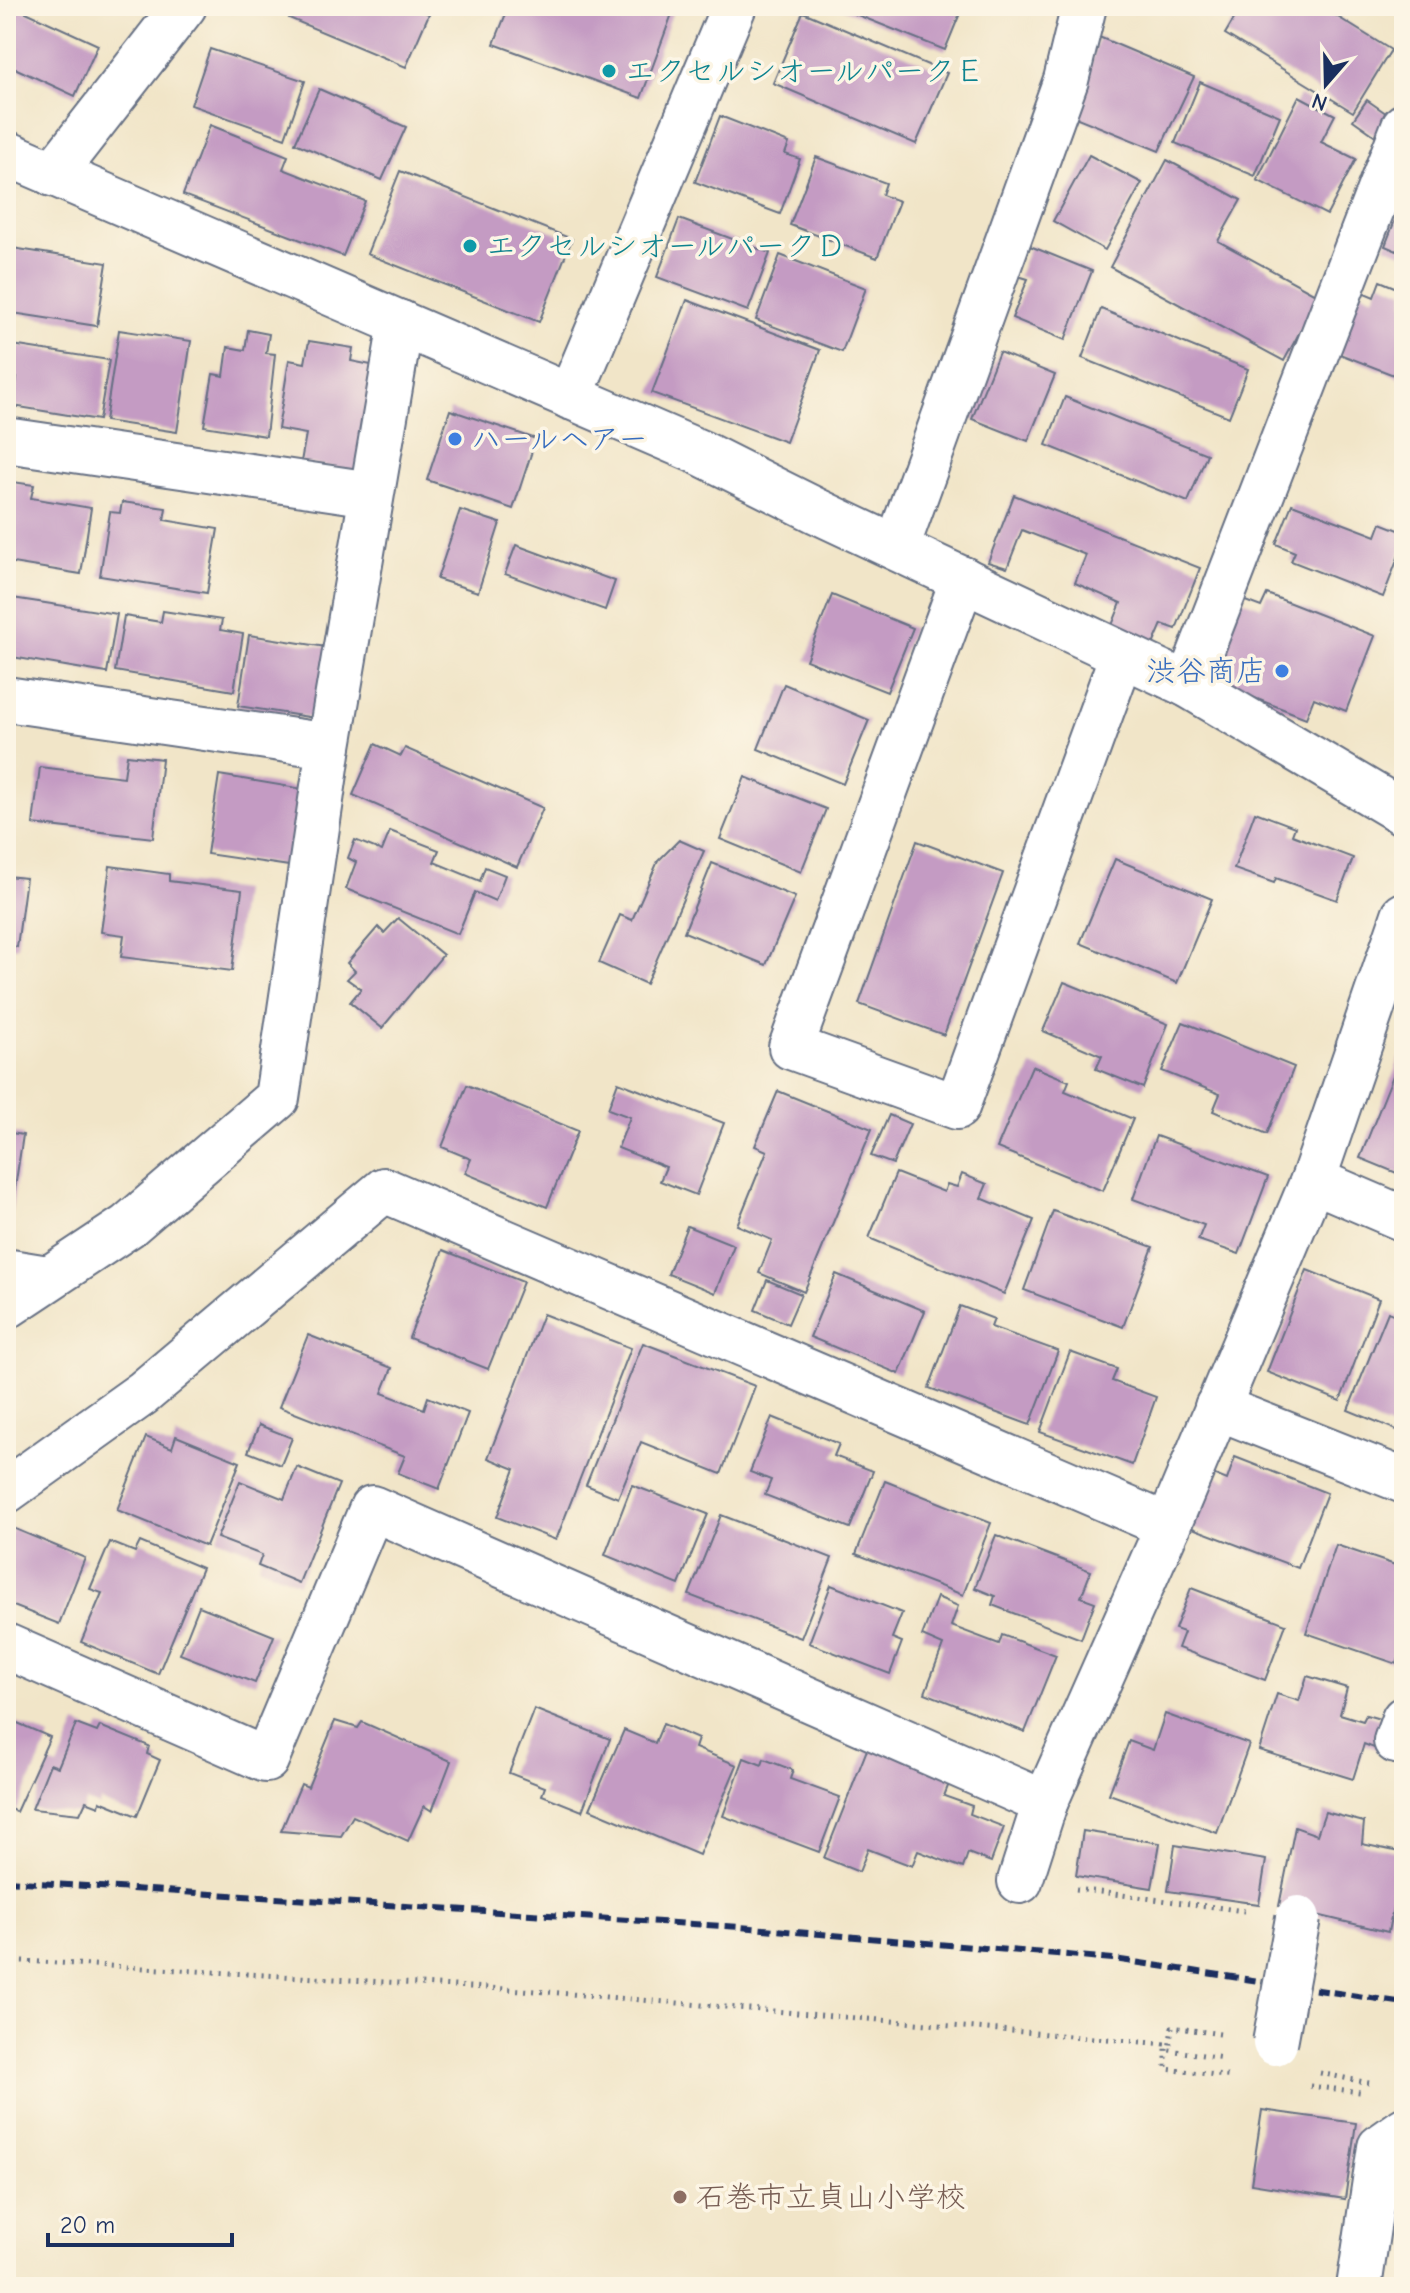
<svg xmlns="http://www.w3.org/2000/svg" width="1410" height="2293" font-family="'Comic Neue','Klee One',sans-serif">
	<style>
		.building { fill: #c49bc3 }
		.lines { fill: none; stroke-linecap: round; stroke-linejoin: round }
		.lane-casing { stroke: #666f83; stroke-width: 30 }
		.street-casing { stroke: #666f83; stroke-width: 48 }
		.path { stroke: #666f83; stroke-width: 5; stroke-dasharray: 2 6; stroke-linecap: butt }
		.lane { stroke: #fff; stroke-width: 26 }
		.street { stroke: #fff; stroke-width: 44 }
		.rail { stroke: #1b2f5e; stroke-width: 6; stroke-dasharray: 12 6; stroke-linecap: butt }
		.street-bridge-casing { stroke: #666f83; stroke-width: 48; stroke-linecap: butt }
		.street-bridge { stroke: #fff; stroke-width: 44 }
		.culture-dot { fill: #0f9aa8; stroke: #fcf5e5; stroke-width: 3 }
		.shop-dot { fill: #3f7fe0; stroke: #fcf5e5; stroke-width: 3 }
		.education-dot { fill: #8d6e63; stroke: #fcf5e5; stroke-width: 3 }
		.labels { text-anchor: middle; stroke-width: 7; stroke-linejoin: round; paint-order: stroke }
		.culture-label { font-size: 30px; fill: #0d838f; stroke: #fcf5e5; text-anchor: start }
		.shop-label { font-size: 30px; fill: #366cbe; stroke: #fcf5e5; text-anchor: start }
		.education-label { font-size: 30px; fill: #785e54; stroke: #fcf5e5; text-anchor: start }
	</style>
	<rect width="100%" height="100%" fill="#fcf5e5"/>
	<filter id="ink" filterUnits="userSpaceOnUse"><feTurbulence type="fractalNoise" baseFrequency=".0125" numOctaves="2"/><feDisplacementMap in="SourceGraphic" scale="16" xChannelSelector="R" yChannelSelector="G"/><feConvolveMatrix kernelMatrix="1 2 1 2 8 2 1 2 1" color-interpolation-filters="sRGB"/></filter>
	<filter id="wash" filterUnits="userSpaceOnUse"><feTurbulence type="fractalNoise" baseFrequency=".006" numOctaves="4" result="noise"/><feDisplacementMap in="SourceGraphic" scale="32" xChannelSelector="R" yChannelSelector="G"/><feGaussianBlur stdDeviation="1.8" result="paint"/><feColorMatrix in="noise" values="0 0 0 0 0 0 0 0 0 0 0 0 0 0 0 0 0 1.4 0 .05"/><feComposite in="paint" operator="in"/></filter>
	<g filter="url(#wash)">
		<rect width="100%" height="100%" fill="#f1e5c8"/>
		<g id="blocks">
			<g class="building">
				<path d="M6,6H13L98,45L75,96L6,64Z"/>
				<path d="M294,6H412L429,14L406,67L289,18Z"/>
				<path d="M509,6H660L673,11L641,98L494,44Z"/>
				<path d="M835,6H963L945,50Z"/>
				<path d="M1242,6H1320L1391,50L1353,112L1225,34Z"/>
				<path d="M803,12L947,73L916,144L773,83Z"/>
				<path d="M1099,37L1194,77L1159,151L1075,117Z"/>
				<path d="M210,49L305,81L285,138L191,105Z"/>
				<path d="M1200,82L1280,116L1255,176L1175,143Z"/>
				<path d="M319,89L406,127L382,180L295,143Z"/>
				<path d="M1299,96L1335,115L1321,142L1356,159L1327,215L1257,180Z"/>
				<path d="M1367,100L1390,116L1377,137L1353,120Z"/>
				<path d="M720,116L789,143L785,154L800,159L780,214L695,182Z"/>
				<path d="M210,125L288,156L283,169L365,201L343,256L183,195Z"/>
				<path d="M1089,155L1142,183L1105,250L1053,221Z"/>
				<path d="M816,157L886,183L882,195L899,201L877,258L790,225Z"/>
				<path d="M1167,160L1241,200L1218,241L1319,296L1284,361L1110,267Z"/>
				<path d="M400,171L572,239L539,322L367,254Z"/>
				<path d="M1399,210L1404,212V254L1385,246Z"/>
				<path d="M679,219L770,253L748,311L657,277Z"/>
				<path d="M1030,246L1092,271L1065,340L1012,318L1028,279L1018,276Z"/>
				<path d="M6,247L107,263L97,326L6,312Z"/>
				<path d="M780,255L866,288L842,352L756,320Z"/>
				<path d="M1380,281L1404,291V379L1337,353L1360,291L1374,297Z"/>
				<path d="M687,300L820,350L786,442L652,393Z"/>
				<path d="M1101,309L1248,369L1229,417L1082,358Z"/>
				<path d="M119,330L191,341L177,432L105,421Z"/>
				<path d="M248,330L269,334L266,353L275,354L266,436L204,426L213,374L224,376L228,347L245,350Z"/>
				<path d="M309,341L353,348L351,361L381,367L365,473L301,462L306,434L278,429L289,360L305,363Z"/>
				<path d="M6,344L109,360L99,420L13,406L17,377L6,375Z"/>
				<path d="M999,352L1055,375L1028,441L972,419Z"/>
				<path d="M1065,397L1207,454L1188,502L1046,445Z"/>
				<path d="M450,410L536,439L513,509L427,480Z"/>
				<path d="M6,481L34,485L31,498L91,508L81,574L6,562Z"/>
				<path d="M1014,495L1200,568L1176,629L1162,624L1153,645L1111,628L1121,603L1075,583L1086,555L1022,530L1007,568L988,562Z"/>
				<path d="M122,502L166,508L164,520L218,529L207,593L100,576L110,512L120,513Z"/>
				<path d="M1292,504L1376,536L1381,523L1404,532V542L1383,597L1291,561L1295,552L1276,544Z"/>
				<path d="M460,510L500,523L478,592L437,579Z"/>
				<path d="M516,545L615,581L605,610L505,574Z"/>
				<path d="M1267,594L1375,636L1346,711L1314,698L1306,718L1209,680L1240,599L1261,607Z"/>
				<path d="M832,595L913,628L887,692L806,660Z"/>
				<path d="M6,597L117,614L107,673L6,656Z"/>
				<path d="M163,611L222,620L220,630L243,634L234,691L115,671L124,616L161,622Z"/>
				<path d="M249,635L339,649L328,720L238,706Z"/>
				<path d="M784,684L869,720L843,784L758,749Z"/>
				<path d="M375,744L401,756L405,748L543,808L517,867L353,795Z"/>
				<path d="M127,755L162,759L153,838L33,824L40,767L124,777Z"/>
				<path d="M219,775L315,791L303,868L207,854Z"/>
				<path d="M745,777L826,809L801,872L720,839Z"/>
				<path d="M1255,812L1295,827L1292,835L1353,858L1337,900L1276,878L1274,883L1234,869Z"/>
				<path d="M390,831L439,850L434,862L480,881L485,867L505,875L495,901L475,892L458,934L346,889L356,862L348,858L355,840L382,851Z"/>
				<path d="M679,840L704,851L646,984L599,963L620,915L632,920L658,861Z"/>
				<path d="M917,841L1003,873L944,1035L859,1004Z"/>
				<path d="M1115,859L1212,899L1177,983L1080,943Z"/>
				<path d="M712,863L795,897L766,965L684,932Z"/>
				<path d="M110,866L169,874V881L242,890L232,971L121,957L124,935L101,932Z"/>
				<path d="M6,876L26,878L17,947L6,945Z"/>
				<path d="M398,918L443,955L382,1028L350,1002L361,989L347,979L355,971L347,963L378,927L384,933Z"/>
				<path d="M1064,982L1168,1024L1143,1088L1096,1069L1102,1056L1043,1031Z"/>
				<path d="M1183,1022L1294,1067L1267,1134L1213,1111L1220,1094L1162,1071Z"/>
				<path d="M1404,1048V1176L1360,1158Z"/>
				<path d="M1032,1066L1069,1081L1065,1091L1133,1119L1103,1191L997,1148Z"/>
				<path d="M618,1082L724,1123L696,1195L660,1181L666,1167L618,1148L630,1117L608,1109Z"/>
				<path d="M467,1085L578,1131L547,1207L465,1173L471,1159L442,1147Z"/>
				<path d="M778,1091L872,1129L804,1292L759,1273L772,1240L737,1225L767,1151L755,1146Z"/>
				<path d="M889,1115L910,1124L893,1164L871,1156Z"/>
				<path d="M6,1132L23,1135L8,1234H6Z"/>
				<path d="M1156,1136L1268,1177L1239,1254L1198,1240L1204,1225L1133,1199Z"/>
				<path d="M896,1173L944,1192L947,1184L957,1187L962,1174L987,1184L981,1198L1034,1220L1004,1294L869,1238Z"/>
				<path d="M1053,1211L1153,1247L1123,1327L1024,1290Z"/>
				<path d="M687,1226L734,1245L715,1293L668,1274Z"/>
				<path d="M443,1250L523,1282L488,1369L409,1338Z"/>
				<path d="M1307,1270L1379,1299L1340,1401L1267,1372Z"/>
				<path d="M836,1274L925,1311L899,1374L810,1337Z"/>
				<path d="M767,1280L801,1294L788,1324L755,1310Z"/>
				<path d="M960,1306L994,1319L991,1327L1058,1351L1030,1425L929,1388Z"/>
				<path d="M1388,1312L1404,1318V1433L1348,1410Z"/>
				<path d="M543,1314L631,1348L556,1540L497,1517L515,1469L488,1458Z"/>
				<path d="M308,1335L392,1368L382,1393L424,1409L428,1397L468,1413L439,1489L398,1473L405,1456L279,1407Z"/>
				<path d="M643,1343L755,1386L721,1474L641,1442L618,1498L586,1485Z"/>
				<path d="M1070,1352L1117,1369L1112,1381L1156,1397L1132,1465L1040,1432Z"/>
				<path d="M772,1417L839,1444L834,1456L873,1471L850,1528L765,1495L771,1480L750,1472Z"/>
				<path d="M259,1425L292,1438L281,1465L248,1452Z"/>
				<path d="M176,1436L240,1462L206,1546L117,1510L146,1437L172,1448Z"/>
				<path d="M1235,1457L1327,1493L1298,1568L1187,1526L1208,1472L1227,1480Z"/>
				<path d="M297,1467L339,1484L299,1583L258,1566L262,1555L217,1538L240,1481L284,1499Z"/>
				<path d="M885,1481L991,1523L963,1595L856,1554Z"/>
				<path d="M632,1485L708,1514L679,1585L605,1555Z"/>
				<path d="M721,1515L832,1558L801,1638L689,1595Z"/>
				<path d="M13,1528L85,1558L59,1624L6,1603V1544Z"/>
				<path d="M996,1535L1091,1571L1081,1597L1095,1602L1081,1639L992,1605L995,1596L975,1588Z"/>
				<path d="M110,1542L135,1552L140,1542L202,1568L158,1674L81,1642L102,1593L90,1589Z"/>
				<path d="M1336,1545L1404,1568V1644L1397,1664L1306,1633Z"/>
				<path d="M831,1585L902,1613L892,1638L902,1642L890,1674L809,1643Z"/>
				<path d="M1191,1588L1286,1624L1265,1680L1178,1648L1184,1632L1175,1629Z"/>
				<path d="M937,1597L958,1606L951,1626L999,1644L1002,1635L1056,1655L1025,1732L925,1693L943,1645L922,1636Z"/>
				<path d="M199,1606L274,1636L255,1683L180,1654Z"/>
				<path d="M1307,1676L1347,1688L1340,1714L1363,1721L1366,1715L1387,1721L1379,1750L1364,1744L1353,1779L1259,1750L1277,1694L1299,1701Z"/>
				<path d="M534,1709L610,1739L582,1811L542,1795L545,1787L509,1773Z"/>
				<path d="M1165,1714L1249,1744L1217,1833L1109,1794L1129,1741L1153,1750Z"/>
				<path d="M6,1718L50,1737L16,1812L6,1807Z"/>
				<path d="M335,1721L358,1728L362,1722L451,1761L432,1811L424,1806L408,1841L353,1816L341,1836L281,1831L301,1784L308,1787Z"/>
				<path d="M76,1724L97,1732L100,1726L149,1746L147,1754L160,1760L137,1816L100,1801L99,1806L86,1801L80,1814L32,1809L50,1764L58,1767Z"/>
				<path d="M663,1724L698,1739L695,1748L737,1765L699,1855L590,1809L624,1730L655,1743Z"/>
				<path d="M870,1742L953,1774L944,1796L972,1806L970,1814L1004,1827L991,1862L968,1853L963,1868L918,1851L912,1866L868,1849L859,1872L824,1858Z"/>
				<path d="M744,1758L762,1765L764,1759L793,1770L790,1779L840,1797L819,1852L723,1816Z"/>
				<path d="M1325,1812L1364,1822L1362,1844L1404,1853L1388,1932L1279,1906L1295,1827L1317,1835Z"/>
				<path d="M1083,1831L1160,1843L1152,1888L1076,1876Z"/>
				<path d="M1175,1845L1266,1860L1259,1904L1168,1891Z"/>
				<path d="M1262,2110L1356,2123L1345,2199L1251,2184Z"/>
			</g>
		</g>
	</g>
	<g filter="url(#ink)">
		<use href="#blocks" fill-opacity="0" stroke="#666f83" stroke-width="2"/>
		<g class="lines">
			<defs>
				<path id="lane" d="M6,1262L61,1271"/>
				<g id="street">
					<path d="M6,153L701,453L817,511L1188,685L1404,813"/>
					<path d="M53,174L184,6"/>
					<path d="M570,397L734,6"/>
					<path d="M6,440L371,494"/>
					<path d="M897,547L1066,80L1084,6"/>
					<path d="M963,579L791,1047L957,1107L1122,655"/>
					<path d="M1188,685L1404,126"/>
					<path d="M6,699L329,746"/>
					<path d="M1313,1180L1404,1219"/>
					<path d="M6,1307L128,1226L277,1098L329,746L401,323"/>
					<path d="M1217,1407L1404,1481"/>
					<path d="M6,1491L143,1393L384,1190L1168,1526"/>
					<path d="M6,1646L266,1760L372,1508L1045,1803L1168,1526L1313,1180L1404,915"/>
					<path d="M1404,1719L1396,1741L1404,1743"/>
					<path d="M1020,1881L1045,1803"/>
					<path d="M1359,2287L1380,2147L1404,2130"/>
				</g>
			</defs>
			<use href="#lane" class="lane-casing"/>
			<use href="#street" class="street-casing"/>
			<g class="path">
				<path d="M1076,1889L1245,1911"/>
				<path d="M6,1960L523,1990L1166,2044V2069L1233,2077"/>
				<path d="M1220,2034L1172,2027L1169,2050L1223,2058"/>
				<path d="M1320,2073L1374,2084"/>
				<path d="M1310,2086L1360,2092"/>
			</g>
			<use href="#lane" class="lane"/>
			<use href="#street" class="street"/>
			<path class="rail" d="M6,1881L739,1927L1114,1959L1404,2003"/>
			<defs>
				<path id="street-bridge" d="M1275,2043L1298,1918"/>
			</defs>
			<use href="#street-bridge" class="street-bridge-casing"/>
			<use href="#street-bridge" class="street-bridge"/>
		</g>
	</g>
	<g class="culture-dot">
		<circle cx="609" cy="71" r="8"/>
		<circle cx="470" cy="246" r="8"/>
	</g>
	<g class="shop-dot">
		<circle cx="455" cy="439" r="8"/>
		<circle cx="1282" cy="671" r="8"/>
	</g>
	<circle class="education-dot" cx="680" cy="2197" r="8"/>
	<g class="labels">
		<g class="culture-label">
			<text x="625" y="81">エクセルシオールパークＥ</text>
			<text x="486" y="256">エクセルシオールパークＤ</text>
		</g>
		<g class="shop-label">
			<text x="471" y="449">ハールヘアー</text>
			<text x="1266" y="681" text-anchor="end">渋谷商店</text>
		</g>
		<g class="education-label">
			<text x="696" y="2207">石巻市立貞山小学校</text>
		</g>
	</g>
	<rect width="1410" height="2293" fill="none" stroke="#fcf5e5" stroke-width="32"/>
	<g transform="translate(1326 84) rotate(200)" stroke="#fcf5e5" stroke-width="6" paint-order="stroke">
	<path d="M0-6L14 30L0 20L-14 30Z" fill="#1b2f5e"/>
	<text y="-12" font-size="22" font-weight="bold" text-anchor="middle" fill="#1b2f5e">N</text>
	</g>
	<path d="M48 2233v12h184v-12" fill="none" stroke="#1b2f5e" stroke-width="4"/>
	<text x="60" y="2233" font-size="24" fill="#1b2f5e" stroke="#fcf5e5" stroke-width="6" paint-order="stroke">20 m</text>
</svg>
